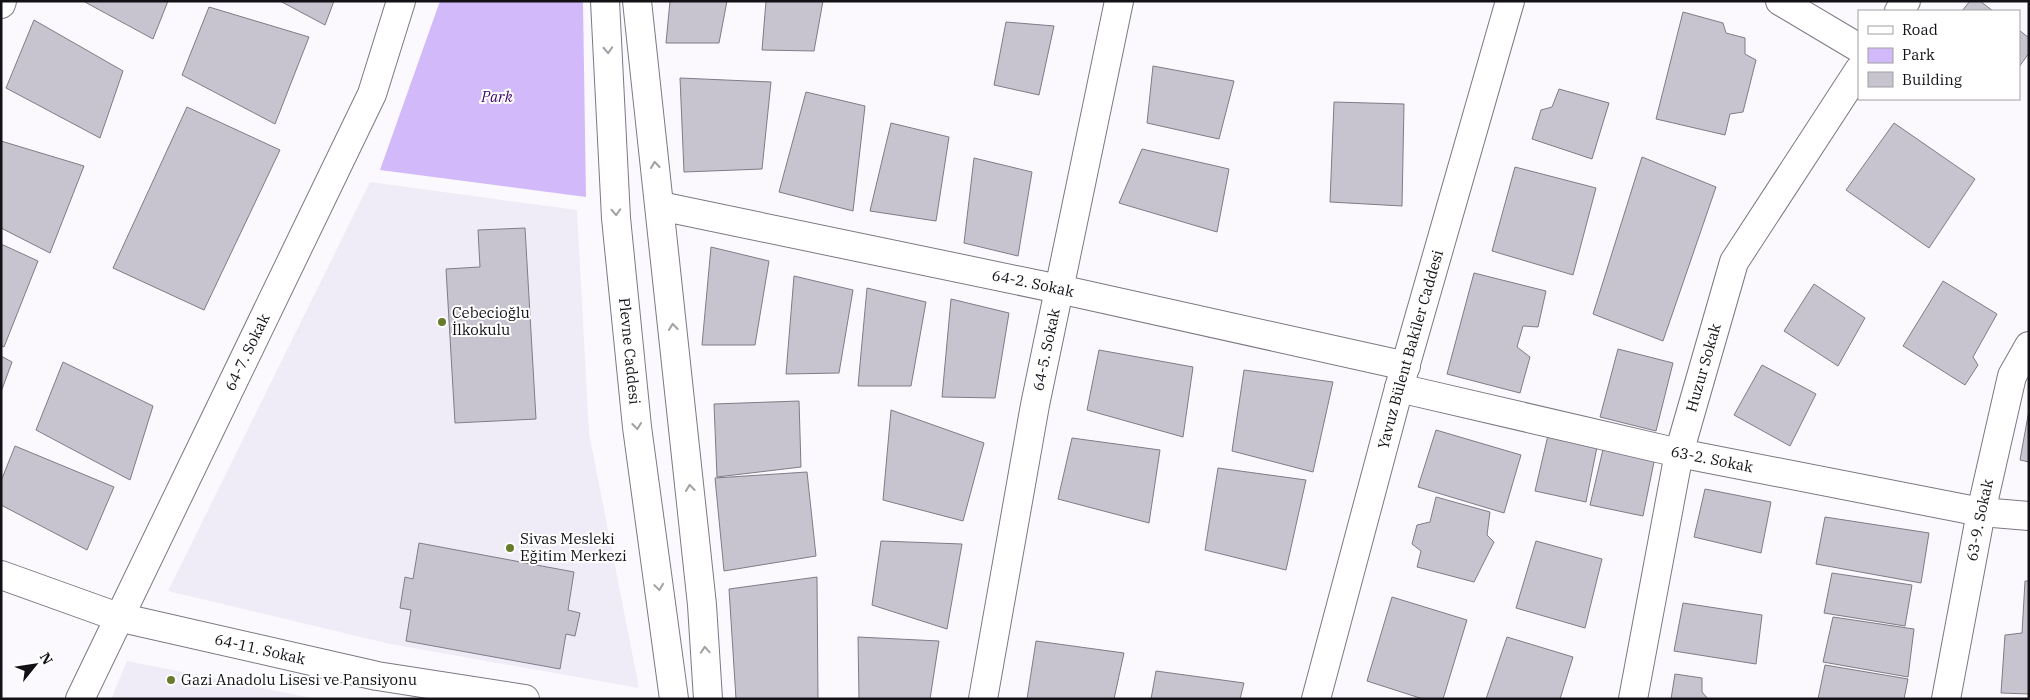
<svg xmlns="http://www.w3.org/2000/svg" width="2030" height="700" font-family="'IBM Plex Serif',serif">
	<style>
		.built { fill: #f0ecf7 }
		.green { fill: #d2bafa }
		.building { fill: #c7c3cf; stroke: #807c87 }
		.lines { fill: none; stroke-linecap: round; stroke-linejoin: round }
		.street-casing { stroke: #7b7883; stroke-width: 30 }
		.secondary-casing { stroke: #7b7883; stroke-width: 30 }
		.street { stroke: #fff; stroke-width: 28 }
		.secondary { stroke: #fff; stroke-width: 28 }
		.oneway { stroke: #a1a0a2 }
		.poi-dot { fill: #687b2b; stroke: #fff; stroke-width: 2 }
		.labels { text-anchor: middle; stroke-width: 4; stroke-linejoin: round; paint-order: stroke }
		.park-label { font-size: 15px; font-style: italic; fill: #3e046d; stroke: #fff }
		.street-label { font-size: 15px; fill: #131116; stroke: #fff }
		.poi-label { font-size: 15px; fill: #131116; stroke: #fff; text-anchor: start }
	</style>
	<rect width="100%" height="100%" fill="#fbf9fe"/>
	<g class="built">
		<path d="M370,182L577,210L589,433L639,688L390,644L168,591Z"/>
		<path d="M127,661L317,699H111Z"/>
	</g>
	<path class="green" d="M440,1H583L586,197L380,170Z"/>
	<g class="building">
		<path d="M83,1H168L153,39Z"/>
		<path d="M280,1H334L325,25Z"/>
		<path d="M670,1H727L719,43H666Z"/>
		<path d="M766,1H823L814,51L762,50Z"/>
		<path d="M1970,1H1980L1993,11H1962Z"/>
		<path d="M209,7L309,37L275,124L182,75Z"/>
		<path d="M1683,12L1723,23L1726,33L1745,38V54L1756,60L1743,112L1730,114L1725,135L1656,119Z"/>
		<path d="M34,20L123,71L100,138L6,88Z"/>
		<path d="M1006,22L1054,26L1039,95L994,85Z"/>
		<path d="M2019,30L2029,38V53L2019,67Z"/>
		<path d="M1153,66L1234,81L1219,139L1147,123Z"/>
		<path d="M680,78L771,82L762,169L684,172Z"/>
		<path d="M1559,89L1609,103L1592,159L1532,139L1541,110L1552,107Z"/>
		<path d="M806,92L865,106L853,211L779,192Z"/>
		<path d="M1334,102L1404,104L1402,206L1330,202Z"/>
		<path d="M187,107L280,150L204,310L113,268Z"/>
		<path d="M891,123L949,137L936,221L870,211Z"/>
		<path d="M1894,123L1975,179L1929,248L1846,190Z"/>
		<path d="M1,141L84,166L50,253L1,228Z"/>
		<path d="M1142,149L1229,169L1217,232L1119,203Z"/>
		<path d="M1642,157L1716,187L1663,341L1593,314Z"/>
		<path d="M974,158L1032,172L1018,256L964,243Z"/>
		<path d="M1515,167L1596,188L1573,275L1492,251Z"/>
		<path d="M525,228L536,419L455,423L446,269L480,267L478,230Z"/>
		<path d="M1,244L38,261L4,347L1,346Z"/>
		<path d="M711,247L769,261L755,345H702Z"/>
		<path d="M1474,273L1546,291L1538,327L1523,326L1517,347L1530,357L1520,393L1447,374Z"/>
		<path d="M794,276L853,290L839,373L786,374Z"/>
		<path d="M1943,281L1997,314L1973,357L1978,365L1965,385L1903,346Z"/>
		<path d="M1814,284L1865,318L1838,366L1784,331Z"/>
		<path d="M867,288L926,302L911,386H858Z"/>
		<path d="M951,299L1009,313L995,398L942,397Z"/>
		<path d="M1618,349L1673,363L1656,431L1600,417Z"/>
		<path d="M1099,350L1193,367L1183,437L1087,410Z"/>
		<path d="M1,356L12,362L1,392Z"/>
		<path d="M63,362L153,406L130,480L36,430Z"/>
		<path d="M1762,365L1816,394L1790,446L1734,415Z"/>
		<path d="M1244,370L1333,382L1313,472L1232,451Z"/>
		<path d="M799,401L801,467L717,477L714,404Z"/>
		<path d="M891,410L984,443L963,521L883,500Z"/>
		<path d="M2029,410V462L2020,460Z"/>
		<path d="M1436,430L1521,455L1504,513L1418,487Z"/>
		<path d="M1549,431L1598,442L1586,502L1535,491Z"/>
		<path d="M1072,438L1160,450L1149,523L1058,499Z"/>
		<path d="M1604,445L1655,457L1643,516L1590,505Z"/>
		<path d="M15,446L114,487L87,550L1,505V481Z"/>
		<path d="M1218,468L1306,480L1286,570L1205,550Z"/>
		<path d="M807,472L816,556L724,571L715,478Z"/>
		<path d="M1705,489L1771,502L1761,553L1694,537Z"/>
		<path d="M1436,497L1490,512L1487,535L1494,542L1474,582L1417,567L1421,551L1412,544L1417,525L1430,522Z"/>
		<path d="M1825,517L1929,533L1921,583L1816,564Z"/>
		<path d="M881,541L962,544L947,629L872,605Z"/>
		<path d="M1536,541L1602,559L1585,628L1516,608Z"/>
		<path d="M419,543L574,572L568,610L580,613L575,636L566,634L560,669L406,641L411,610L400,608L405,577L413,579Z"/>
		<path d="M1832,573L1912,585L1905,626L1824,613Z"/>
		<path d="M817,577L818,699H736L729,589Z"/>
		<path d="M2025,581H2029V694L2001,693L2005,635L2022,633Z"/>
		<path d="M1392,597L1467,620L1443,699H1423L1367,681Z"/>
		<path d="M1683,603L1762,615L1756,664L1674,651Z"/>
		<path d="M1833,617L1914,629L1908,677L1823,662Z"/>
		<path d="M858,637L939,641L930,699H859Z"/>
		<path d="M1507,637L1573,657L1560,699H1486Z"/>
		<path d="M1036,641L1124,653L1114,699H1027Z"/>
		<path d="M1825,665L1908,679L1904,699H1818Z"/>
		<path d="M1156,671L1244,683L1240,699H1151Z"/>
		<path d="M1675,674L1702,678V692L1708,699H1671Z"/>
	</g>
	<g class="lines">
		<defs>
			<g id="street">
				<path d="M1780,1L1859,48"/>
				<path d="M1,4L2,1"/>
				<path d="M1899,11L1906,1"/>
				<path id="s1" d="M660,206L1059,289L1406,366"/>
				<path id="s2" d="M1399,388L1679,453L1981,512L2029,516"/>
				<path id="s3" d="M1,575L118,617L377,676L525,699"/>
				<path id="s4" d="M80,699L372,94L401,1"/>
				<path id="s5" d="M983,699L1035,405L1119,1"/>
				<path id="s6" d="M1316,699L1399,388L1510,1"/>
				<path id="s7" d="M1633,699L1679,453L1734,262L1859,70"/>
				<path id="s8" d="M1946,699L1981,512L2012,376L2029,346"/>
			</g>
			<g id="secondary">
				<path id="s9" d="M605,1L616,218L637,427L674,699"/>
				<path d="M637,1L702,605L708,699"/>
			</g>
		</defs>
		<use href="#street" class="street-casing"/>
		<use href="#secondary" class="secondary-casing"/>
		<use href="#street" class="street"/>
		<use href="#secondary" class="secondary"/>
	</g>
	<defs><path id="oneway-chevron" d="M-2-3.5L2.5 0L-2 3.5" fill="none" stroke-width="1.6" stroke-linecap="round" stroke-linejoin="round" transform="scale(1.25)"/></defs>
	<g class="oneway">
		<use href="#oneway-chevron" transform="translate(608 50) rotate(87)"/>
		<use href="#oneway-chevron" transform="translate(655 165) rotate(-96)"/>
		<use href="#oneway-chevron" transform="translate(616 212) rotate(87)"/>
		<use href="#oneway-chevron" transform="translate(673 327) rotate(-96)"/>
		<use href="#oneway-chevron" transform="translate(637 426) rotate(83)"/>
		<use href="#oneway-chevron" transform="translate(690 488) rotate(-96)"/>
		<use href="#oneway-chevron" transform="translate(659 587) rotate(82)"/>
		<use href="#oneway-chevron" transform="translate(705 650) rotate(-94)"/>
	</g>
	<g class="poi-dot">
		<circle cx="442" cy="322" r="5"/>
		<circle cx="510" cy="548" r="5"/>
		<circle cx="171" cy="680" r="5"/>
	</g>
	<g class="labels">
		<g class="park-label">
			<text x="497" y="102">Park</text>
		</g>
		<g class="street-label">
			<text dy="5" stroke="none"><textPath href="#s1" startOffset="381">64-2. Sokak</textPath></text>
			<text dy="5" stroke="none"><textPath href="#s5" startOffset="355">64-5. Sokak</textPath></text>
			<text dy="5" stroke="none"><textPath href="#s6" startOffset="362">Yavuz Bülent Bakiler Caddesi</textPath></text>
			<text dy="5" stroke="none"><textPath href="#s9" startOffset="351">Plevne Caddesi</textPath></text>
			<text dy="5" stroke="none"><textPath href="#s4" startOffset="385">64-7. Sokak</textPath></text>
			<text dy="5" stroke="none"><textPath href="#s7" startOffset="339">Huzur Sokak</textPath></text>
			<text dy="5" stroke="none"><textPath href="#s2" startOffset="321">63-2. Sokak</textPath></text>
			<text dy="5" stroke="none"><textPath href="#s8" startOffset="182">63-9. Sokak</textPath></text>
			<text dy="5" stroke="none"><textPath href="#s3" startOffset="270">64-11. Sokak</textPath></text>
		</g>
		<g class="poi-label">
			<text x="452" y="318">Cebecioğlu<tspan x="452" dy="17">İlkokulu</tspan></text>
			<text x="520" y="544">Sivas Mesleki<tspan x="520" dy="17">Eğitim Merkezi</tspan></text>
			<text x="181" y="685">Gazi Anadolu Lisesi ve Pansiyonu</text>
		</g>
	</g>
	<rect width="2030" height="700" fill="none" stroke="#131116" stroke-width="5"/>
	<rect x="1858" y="10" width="162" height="90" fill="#ffffff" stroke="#a1a0a2"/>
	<rect x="1868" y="26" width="25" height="8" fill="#ffffff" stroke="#a1a0a2"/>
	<text x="1902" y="35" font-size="15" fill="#131116">Road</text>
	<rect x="1868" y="48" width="25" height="15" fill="#d2bafa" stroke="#a1a0a2"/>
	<text x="1902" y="60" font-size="15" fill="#131116">Park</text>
	<rect x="1868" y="72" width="25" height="15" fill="#c7c3cf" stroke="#a1a0a2"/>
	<text x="1902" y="85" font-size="15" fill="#131116">Building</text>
	<g transform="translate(35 665) rotate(60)" stroke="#ffffff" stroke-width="4" paint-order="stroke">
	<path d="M0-4L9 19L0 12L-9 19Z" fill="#131116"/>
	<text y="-8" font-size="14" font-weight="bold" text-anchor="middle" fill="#131116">N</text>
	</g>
</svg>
